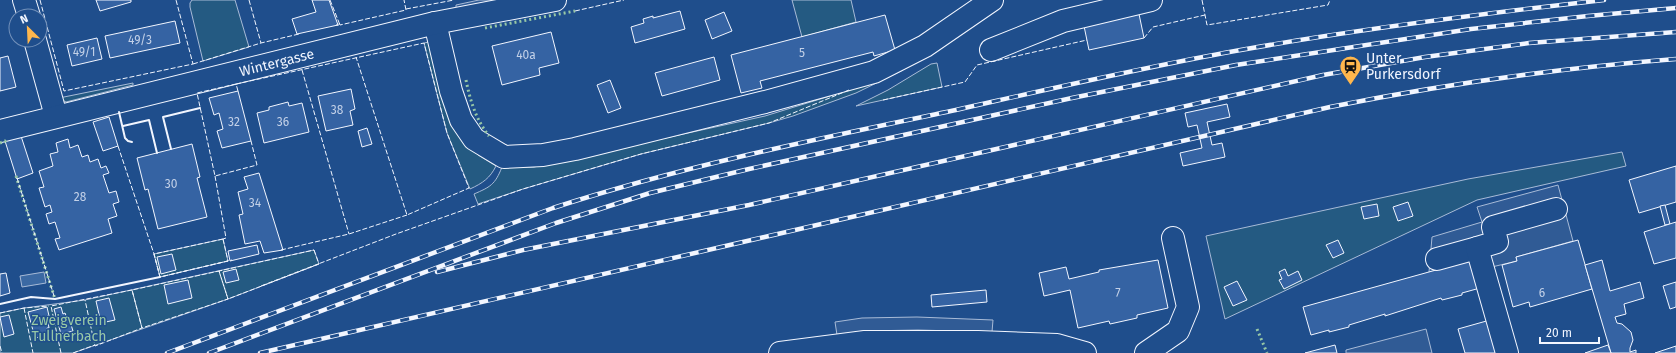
<svg xmlns="http://www.w3.org/2000/svg" width="1676" height="353" font-family="'Fira Sans',sans-serif">
	<style>
		.green { fill: #245a82; stroke: #a8bbd7 }
		.parking { fill: #305b95; stroke: #a8bbd7 }
		.water { fill: #3b69a3; stroke: #a8bbd7 }
		.building { fill: #3563a3; stroke: #f2f6ff }
		.lines { fill: none; stroke-linecap: round; stroke-linejoin: round }
		.minor-casing { stroke: #f2f6ff; stroke-width: 24 }
		.minor { stroke: #1f4e8c; stroke-width: 22 }
		.rail-casing { stroke: #f2f6ff; stroke-width: 4.5 }
		.rail { stroke: #1f4e8c; stroke-width: 3; stroke-dasharray: 9; stroke-linecap: butt }
		.hedge { stroke: #97c8a6; stroke-width: 3; stroke-dasharray: 2 3; stroke-linecap: butt }
		.fence { stroke: #f2f6ff; stroke-width: 1; stroke-dasharray: 5 2; stroke-linecap: butt }
		.wall { stroke: #f2f6ff; stroke-width: 2 }
		.labels { text-anchor: middle; stroke-width: 3; stroke-linejoin: round; paint-order: stroke }
		.number-label { font-size: 12px; fill: #c3d1e8 }
		.poi-label { font-size: 14px; fill: #f2f6ff; stroke: #1f4e8c; text-anchor: start }
		.street-label { font-size: 14px; fill: #f2f6ff; stroke: #1f4e8c }
		.park-label { font-size: 14px; fill: #97c8a6; stroke: #1f4e8c }
	</style>
	<rect width="100%" height="100%" fill="#1f4e8c"/>
	<g class="green">
		<path d="M192,0H235L249,47L203,61L190,7V3Z"/>
		<path d="M792,0H851L856,22L802,37Z"/>
		<path d="M429,42L468,145L478,155L496,166C490,178 483,183 470,189L447,133L424,43Z"/>
		<path d="M937,63L942,87L856,106L888,90L931,64Z"/>
		<path d="M903,70L856,93L793,116L769,123L641,154L523,189L478,204L474,194C490,187 495,185 502,167H534L765,116L830,96Z"/>
		<path d="M133,83V85L66,102L59,98Z"/>
		<path d="M1622,152L1626,166L1477,200L1225,319L1206,236L1468,179Z"/>
		<path d="M223,239L228,261L160,277L154,254Z"/>
		<path d="M314,250L319,264L228,299L73,353H0V313L24,308L85,300Z"/>
	</g>
	<g class="parking">
		<path d="M479,0H512L456,9V5Z"/>
		<path d="M1558,185L1573,241L1516,257L1517,261L1475,271L1429,272L1432,237L1482,222L1477,207Z"/>
		<path d="M917,317L993,320L992,332L918,330L863,331L837,335L835,322L862,318Z"/>
		<path d="M1426,329L1432,353H1346V350Z"/>
	</g>
	<path class="water" d="M44,272L46,283L22,287L20,276Z"/>
	<g class="building">
		<path d="M96,0H131V2L100,11Z"/>
		<path d="M312,0H329L338,25L297,34L292,19L316,12Z"/>
		<path d="M680,11L685,29L635,43L631,27L644,23L643,19L653,16V18Z"/>
		<path d="M724,12L732,31L712,39L705,20Z"/>
		<path d="M1139,14L1144,38L1089,50L1084,26Z"/>
		<path d="M885,15L895,50L874,56L873,52L760,81L762,88L741,93L731,55Z"/>
		<path d="M175,21L180,43L110,58L105,36Z"/>
		<path d="M551,32L559,63L539,68L540,75L502,85L492,46Z"/>
		<path d="M97,38L102,59L72,66L67,45Z"/>
		<path d="M8,56L16,87L0,91V58Z"/>
		<path d="M714,57L720,80L662,96L655,73Z"/>
		<path d="M610,80L621,108L608,113L597,85Z"/>
		<path d="M351,89L355,109L350,111L353,125L326,131L318,96Z"/>
		<path d="M238,91L251,141L222,148L217,131L223,129L219,113L214,115L209,98Z"/>
		<path d="M288,102L289,106L302,103L309,132L264,143L257,113L269,110V107Z"/>
		<path d="M1227,104L1230,117L1207,122L1212,145L1222,143L1225,157L1183,166L1180,153L1202,148L1197,125L1188,127L1185,113Z"/>
		<path d="M109,117L118,146L103,151L93,122Z"/>
		<path d="M367,128L372,144L362,147L358,131Z"/>
		<path d="M21,136L33,173L17,179L5,141Z"/>
		<path d="M68,139L70,148L78,145L82,157L88,155L90,162L98,159L101,168L106,166L109,173L103,175L109,193L116,191L119,202L113,204L117,216L108,219L112,233L59,250L55,239L60,238L55,222L49,224L46,214L52,212L50,205L45,207L39,188L44,187L39,171L53,166L50,154L58,152L56,143Z"/>
		<path d="M192,144L200,177L197,178L207,217L158,229L148,189L145,190L137,158Z"/>
		<path d="M1676,166V202L1639,213L1629,180Z"/>
		<path d="M259,173L283,250L264,253L260,241L245,244L239,215L243,214L238,192L248,189L244,177Z"/>
		<path d="M1408,202L1413,216L1398,221L1393,207Z"/>
		<path d="M1377,204L1379,216L1364,219L1361,207Z"/>
		<path d="M1665,205L1670,224L1665,225L1660,206Z"/>
		<path d="M1676,222V258L1654,264L1644,232Z"/>
		<path d="M1338,240L1344,253L1333,258L1326,245Z"/>
		<path d="M1578,240L1592,289L1530,307L1529,302L1513,307L1502,265L1517,261L1516,257Z"/>
		<path d="M257,245L259,254L230,261L228,251Z"/>
		<path d="M172,254L176,270L161,274L157,257Z"/>
		<path d="M1158,260L1168,308L1137,315V318L1110,324L1109,321L1078,328L1070,290L1044,296L1039,273L1066,267L1069,279L1099,272V270Z"/>
		<path d="M1472,260L1480,288L1462,293V295L1442,300L1441,298L1385,316V314L1349,325V327L1329,332V330L1311,335L1303,307Z"/>
		<path d="M1602,260L1610,291L1640,282L1644,298L1624,304L1626,314L1615,317L1617,323L1622,324L1631,332L1633,340L1630,348V352L1636,350V353H1611L1585,265Z"/>
		<path d="M236,269L239,280L226,283L223,272Z"/>
		<path d="M1285,269L1288,276L1298,271L1302,280L1284,289L1279,280L1282,279L1279,272Z"/>
		<path d="M6,273L10,293L0,296V274Z"/>
		<path d="M188,280L192,298L168,304L164,285Z"/>
		<path d="M1237,281L1247,300L1233,306L1224,287Z"/>
		<path d="M1676,282V307L1670,309L1663,286Z"/>
		<path d="M986,290L987,302L932,307L931,295Z"/>
		<path d="M109,298L115,320L101,323L96,301Z"/>
		<path d="M47,307L49,316H47L49,328H47L49,335L35,338L28,312Z"/>
		<path d="M61,307L63,314L65,313L67,318H69L73,331L61,334L54,309Z"/>
		<path d="M9,315L14,334L4,337L0,317Z"/>
		<path d="M1490,320L1499,353H1465L1458,329Z"/>
		<path d="M1335,345L1337,353H1305Z"/>
		<path d="M1608,345L1611,353H1585Z"/>
		<path d="M1676,346V353H1655Z"/>
	</g>
	<g class="lines">
		<defs>
			<g id="minor">
				<path d="M24,0L29,16"/>
				<path d="M435,23L451,91L461,120L474,139L504,157L543,155L575,149L765,102L874,72L925,46L992,0"/>
				<path d="M35,40L56,116"/>
				<path d="M991,50L1063,21L1151,0"/>
				<path id="s1" d="M0,131L435,23L555,0"/>
				<path d="M1437,259L1477,248"/>
				<path d="M780,353L865,342H978L1057,345L1085,353"/>
				<path d="M1146,353L1178,331L1188,307L1173,238"/>
				<path d="M1507,353L1477,248L1497,242L1493,227L1556,209"/>
			</g>
		</defs>
		<use href="#minor" class="minor-casing"/>
		<use href="#minor" class="minor"/>
		<defs>
			<g id="rail">
				<path d="M437,272L523,250L749,205L1323,75L1425,57L1529,43L1676,32"/>
				<path d="M167,353L553,208C683,166 817,139 951,111C1045,90 1140,68 1235,51C1358,29 1480,14 1604,0"/>
				<path d="M209,353L556,223L650,193L749,169L1072,98L1236,65L1471,29L1588,16L1676,8"/>
				<path d="M260,353L1330,107C1445,84 1560,68 1676,59"/>
			</g>
		</defs>
		<use href="#rail" class="rail-casing"/>
		<use href="#rail" class="rail"/>
		<g class="hedge">
			<path d="M485,28L575,11"/>
			<path d="M466,80C470,100 476,120 489,136"/>
			<path d="M0,143L5,141L6,144"/>
			<path d="M16,176L55,299"/>
			<path d="M1257,329L1267,353"/>
		</g>
		<g class="fence">
			<path d="M40,0L64,91L193,64L176,0"/>
			<path d="M249,0L261,43"/>
			<path d="M330,0L340,25H336"/>
			<path d="M1202,0L1207,25L1328,5L1330,0"/>
			<path d="M406,9L454,0"/>
			<path d="M575,11L624,0"/>
			<path d="M339,23L340,25L406,10L404,0"/>
			<path d="M1144,38L1153,27L1205,15"/>
			<path d="M193,64L261,43L299,34"/>
			<path d="M302,70L349,234"/>
			<path d="M236,84L424,43L447,133L469,188L407,215L356,57"/>
			<path d="M238,91L236,84L197,93L215,176L257,165L251,141"/>
			<path d="M883,100L965,82L977,65L1087,40"/>
			<path d="M118,146L154,254L160,277L232,260"/>
			<path d="M215,176L226,238L223,239"/>
			<path d="M17,178L55,299"/>
			<path d="M223,239L228,261L160,277L154,254Z"/>
			<path d="M281,250L349,234L407,215"/>
			<path d="M314,250L319,264L228,299L219,271Z"/>
			<path d="M219,271L228,299L142,328L132,290Z"/>
			<path d="M261,286L396,234L523,189L641,154L769,123L849,90"/>
			<path d="M24,308L33,353"/>
			<path d="M0,313L24,308L49,306"/>
			<path d="M0,346L2,353"/>
			<path d="M61,353L51,306L132,290L142,328L95,346L85,300"/>
			<path d="M73,353L95,345"/>
		</g>
		<g class="wall">
			<path d="M119,112L125,138L128,141L132,142"/>
			<path d="M123,126L149,120L157,153"/>
			<path d="M171,149L163,117L200,108"/>
			<path d="M0,304L31,297L55,299L160,277"/>
		</g>
	</g>
	<defs>
		<symbol id="station-pin" viewBox="-11 -11 22 30"><path d="M0 17L-7.5 6A9.5 9.5 0 1 1 7.5 6Z" fill="#ffb74d" stroke="#1f4e8c"/><path d="M-3-6H3Q5-6 5-4V2Q5 4 3 4L4.5 6H3L1.5 4h-3L-3 6H-4.5L-3 4Q-5 4-5 2V-4Q-5-6-3-6ZM-3.5-4v3h7v-3ZM-3.5 1v1.5H-2V1ZM2 1v1.5H3.5V1Z" fill="#111"/></symbol>
	</defs>
	<g fill-rule="evenodd">
		<use href="#station-pin" x="1338" y="54" width="25" height="34"/>
	</g>
	<g class="labels">
		<g class="number-label">
			<text x="140" y="44">49/3</text>
			<text x="84" y="56">49/1</text>
			<text x="802" y="57">5</text>
			<text x="526" y="59">40a</text>
			<text x="337" y="114">38</text>
			<text x="234" y="126">32</text>
			<text x="283" y="126">36</text>
			<text x="171" y="188">30</text>
			<text x="80" y="201">28</text>
			<text x="255" y="207">34</text>
			<text x="1118" y="297">7</text>
			<text x="1542" y="297">6</text>
		</g>
		<g class="poi-label">
			<text x="1366" y="63">Unter<tspan x="1366" dy="16">Purkersdorf</tspan></text>
		</g>
		<g class="street-label">
			<text dy="5" stroke="none"><textPath href="#s1" startOffset="285">Wintergasse</textPath></text>
		</g>
		<g class="park-label">
			<text x="69" y="325">Zweigverein<tspan x="69" dy="16">Tullnerbach</tspan></text>
		</g>
	</g>
	<g transform="translate(28 28) rotate(336)"><circle r="19" fill="#1f4e8c" stroke="#7391ba"/>
	<path d="M0-3L7 15L0 10L-7 15Z" fill="#ffb74d"/>
	<text y="-6" font-size="11" font-weight="bold" text-anchor="middle" fill="#f2f6ff">N</text>
	</g>
	<path d="M1540 337v6h59v-6" fill="none" stroke="#f2f6ff" stroke-width="2"/>
	<text x="1546" y="337" font-size="12" fill="#f2f6ff" stroke="#1f4e8c" stroke-width="3" paint-order="stroke">20 m</text>
</svg>
